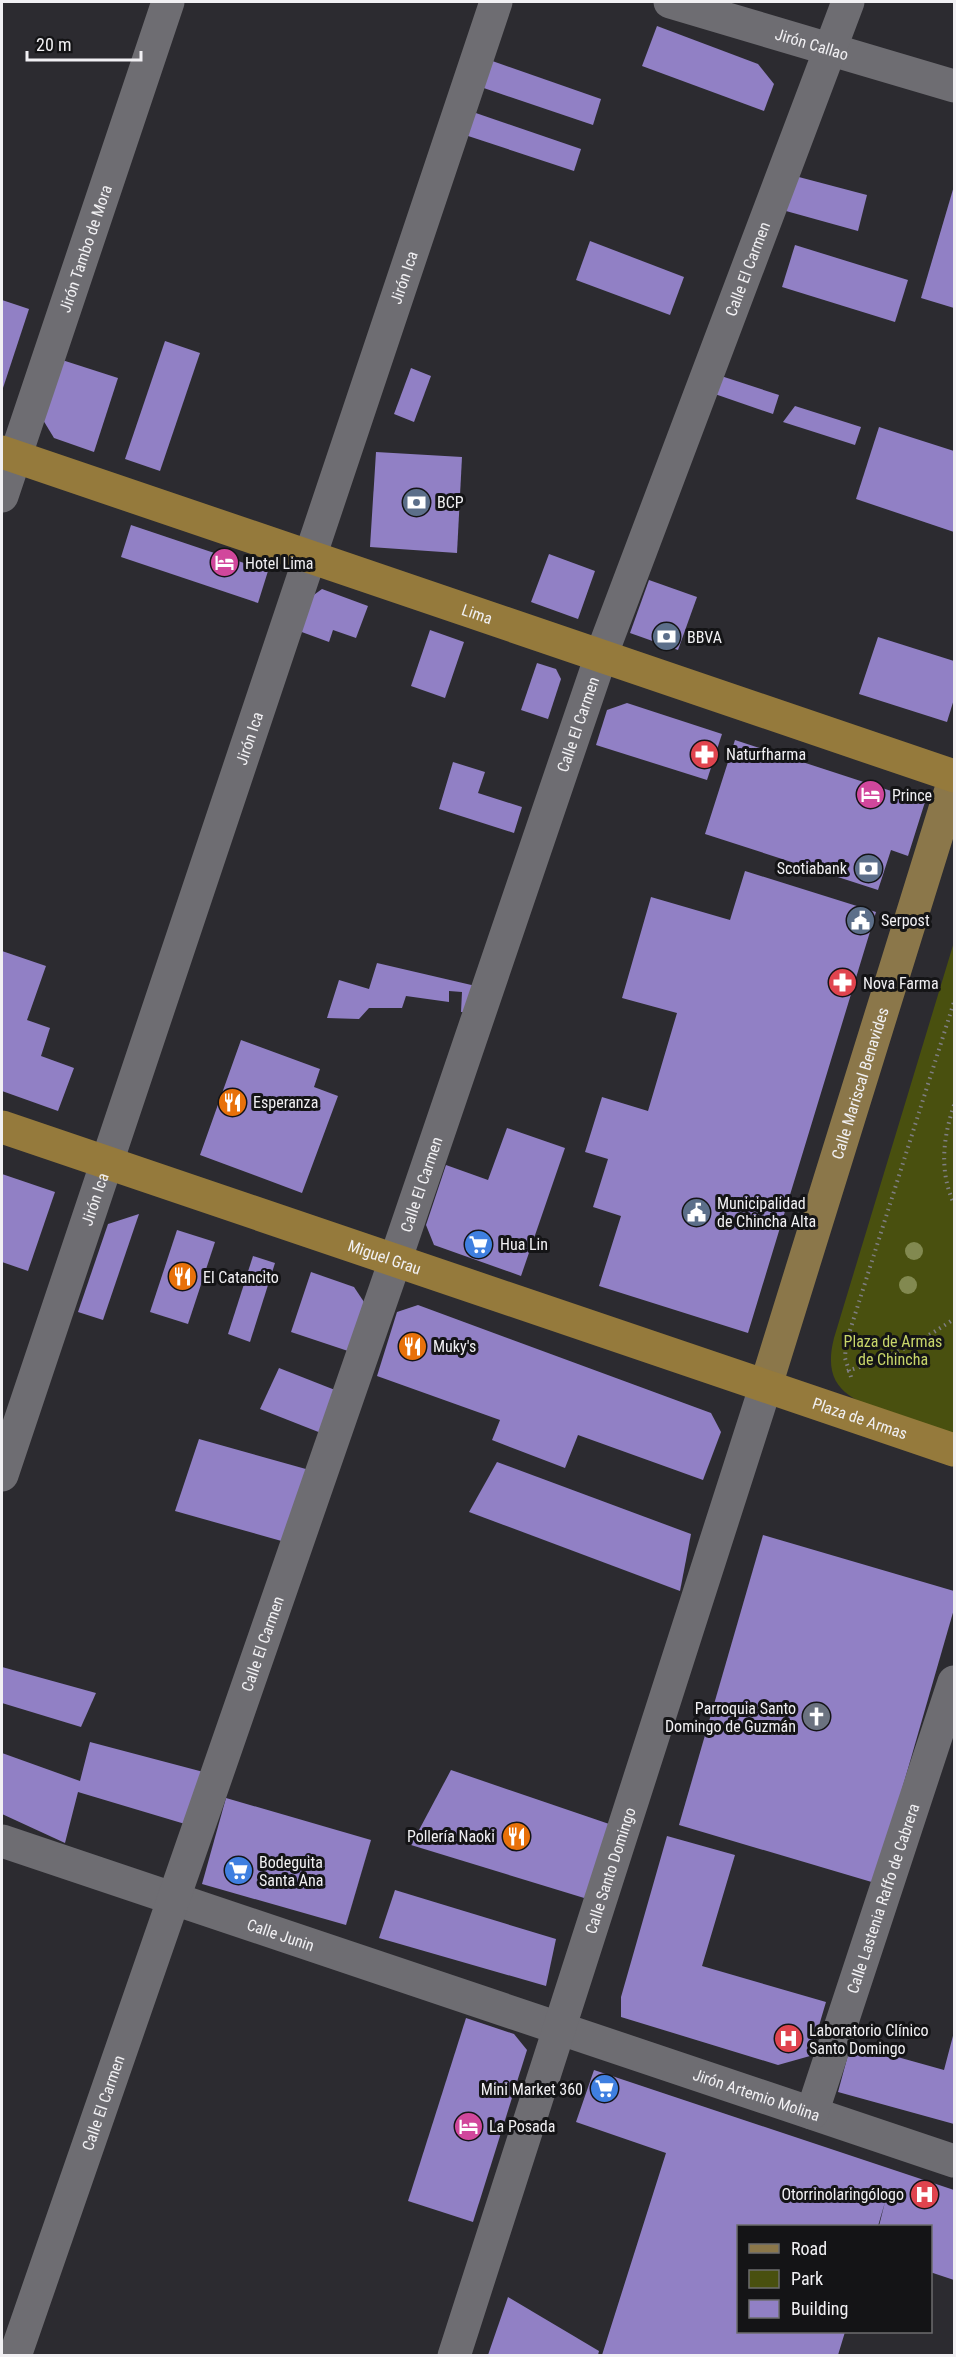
<svg xmlns="http://www.w3.org/2000/svg" width="956" height="2357" font-family="'Roboto Condensed',sans-serif">
	<style>
		.green { fill: #49500f }
		.building { fill: #9180c5 }
		.lines { fill: none; stroke-linecap: round; stroke-linejoin: round }
		.path { stroke: #7f7e82; stroke-width: 4; stroke-dasharray: 1.5 4.5; stroke-linecap: butt }
		.minor { stroke: #6e6d72; stroke-width: 33 }
		.primary { stroke: #8b774a; stroke-width: 33 }
		.trunk { stroke: #957a3c; stroke-width: 33 }
		.tree { fill: #828950 }
		.labels { text-anchor: middle; stroke-width: 6; stroke-linejoin: round; paint-order: stroke }
		.street-label { font-size: 16px; fill: #f1f0f3; stroke: #141416 }
		.poi-label { font-size: 16px; fill: #f1f0f3; stroke: #141416; text-anchor: start }
		.park-label { font-size: 16px; fill: #c8d66a; stroke: #141416 }
	</style>
	<rect width="100%" height="100%" fill="#2c2b30"/>
	<path class="green" d="M954,942V1434C934,1427 913,1420 892,1414C851,1400 821,1389 834,1338Z"/>
	<g class="building">
		<path d="M657,26L758,64L774,84L764,111L642,66Z"/>
		<path d="M481,57L601,99L593,125L472,84Z"/>
		<path d="M470,111L581,149L574,171L462,134Z"/>
		<path d="M795,176L867,195L858,231L786,211Z"/>
		<path d="M954,186V308L921,298Z"/>
		<path d="M590,241L684,277L670,315L576,280Z"/>
		<path d="M795,245L908,280L895,322L782,287Z"/>
		<path d="M2,300L29,309L2,391Z"/>
		<path d="M165,341L200,353L160,471L125,459Z"/>
		<path d="M59,359L118,378L94,452L54,438L40,415Z"/>
		<path d="M411,368L431,376L414,422L394,414Z"/>
		<path d="M715,374L779,395L773,414L709,392Z"/>
		<path d="M795,406L861,427L855,445L783,422Z"/>
		<path d="M879,427L954,451V532L856,499Z"/>
		<path d="M376,452L462,457L457,553L370,547Z"/>
		<path d="M131,525L268,571L258,603L121,557Z"/>
		<path d="M549,554L595,571L578,619L531,602Z"/>
		<path d="M649,580L697,597L678,650L630,633Z"/>
		<path d="M322,589L368,606L356,638L333,630L329,642L299,631L311,597Z"/>
		<path d="M430,630L464,642L445,698L411,686Z"/>
		<path d="M878,637L954,661V699L947,722L859,694Z"/>
		<path d="M537,663L556,669L561,679L548,719L521,710Z"/>
		<path d="M627,703L722,734L707,780L596,745L607,710Z"/>
		<path d="M735,740L925,802L908,856L891,850L878,890L705,834Z"/>
		<path d="M453,762L485,772L478,793L522,807L514,833L439,809Z"/>
		<path d="M745,871L876,912L748,1333L599,1286L621,1216L593,1207L608,1159L585,1152L602,1097L648,1111L677,1013L622,998L651,897L730,920Z"/>
		<path d="M2,951L46,966L27,1020L50,1028L41,1056L74,1068L58,1111L2,1091Z"/>
		<path d="M377,963L480,987L471,1012H461L462,992L449,991V1002L406,996L402,1008H369L359,1019L327,1018L339,980L369,989Z"/>
		<path d="M241,1040L320,1069L314,1087L338,1096L302,1193L200,1155Z"/>
		<path d="M507,1128L565,1148L521,1276L434,1245L426,1225L446,1165L488,1180Z"/>
		<path d="M2,1174L55,1192L28,1271L2,1262Z"/>
		<path d="M139,1214L103,1320L78,1312L108,1224Z"/>
		<path d="M177,1230L215,1242L188,1324L150,1312Z"/>
		<path d="M253,1256L275,1263L250,1342L228,1334Z"/>
		<path d="M311,1272L354,1287L364,1302L348,1351L291,1332Z"/>
		<path d="M418,1305L711,1413L721,1432L703,1480L578,1435L565,1468L492,1440L500,1420L377,1376L397,1312Z"/>
		<path d="M279,1368L335,1390L321,1433L260,1409Z"/>
		<path d="M199,1439L313,1471L285,1542L175,1511Z"/>
		<path d="M497,1462L691,1534L680,1591L469,1512Z"/>
		<path d="M763,1535L954,1591V1609L875,1883L679,1825Z"/>
		<path d="M2,1667L96,1693L81,1727L2,1703Z"/>
		<path d="M90,1742L211,1774L195,1827L78,1792L65,1843L2,1814V1753L80,1781Z"/>
		<path d="M451,1770L618,1827L594,1901L411,1845Z"/>
		<path d="M226,1798L371,1840L346,1925L202,1884Z"/>
		<path d="M667,1836L735,1855L702,1966L826,2002L810,2056L778,2065L621,2017V1997Z"/>
		<path d="M395,1890L556,1939L546,1986L379,1938Z"/>
		<path d="M466,2018L514,2034L527,2050L473,2222L408,2201Z"/>
		<path d="M954,2032V2124L838,2092L851,2044L944,2070Z"/>
		<path d="M594,2070L954,2190V2280L930,2272V2226H879L885,2202L878,2226H738V2331L845,2332L838,2355H602L666,2153L576,2122Z"/>
		<path d="M508,2297L599,2351L598,2355H488Z"/>
	</g>
	<g class="lines">
		<g class="path">
			<path d="M954,1105C943,1138 939,1171 954,1204"/>
			<path d="M847,1371C887,1359 920,1342 954,1319"/>
			<path d="M851,1377L845,1358L846,1343L954,1002"/>
		</g>
		<g class="minor">
			<path id="s1" d="M670,2L954,86"/>
			<path id="s2" d="M2,496L168,2"/>
			<path id="s3" d="M2,1475L496,2"/>
			<path id="s4" d="M2,1841L954,2161"/>
			<path id="s5" d="M812,2113L954,1682"/>
			<path id="s6" d="M15,2356L396,1258L601,656L848,2"/>
			<path id="s7" d="M454,2356L766,1385"/>
		</g>
		<path class="primary" id="s8" d="M766,1385L954,780"/>
		<g class="trunk">
			<path id="s9" d="M2,452L954,776"/>
			<path id="s10" d="M2,1127L954,1450"/>
		</g>
	</g>
	<g class="tree">
		<circle cx="914" cy="1251" r="9"/>
		<circle cx="908" cy="1285" r="9"/>
	</g>
	<defs>
		<symbol id="bank-disc" viewBox="-11 -11 22 22"><circle r="9.5" fill="#5c6f8a" stroke="#141416"/><path d="M-6-4H6V4H-6ZM0-2.3a2.3 2.3 0 1 0 0 4.6a2.3 2.3 0 1 0 0-4.6Z" fill="#fff"/></symbol>
		<symbol id="hotel-disc" viewBox="-11 -11 22 22"><circle r="9.5" fill="#d1479c" stroke="#141416"/><path d="M-6-4.5h1.5V1H6V5H4.5V3h-9V5H-6ZM-4 0a1.8 1.8 0 1 1 3.6 0ZM.5 0V-2.5h3Q6-2.5 6 0Z" fill="#fff"/></symbol>
		<symbol id="pharmacy-disc" viewBox="-11 -11 22 22"><circle r="9.5" fill="#e0444e" stroke="#141416"/><path d="M-2-6h4v4h4v4h-4v4h-4v-4h-4v-4h4Z" fill="#fff"/></symbol>
		<symbol id="civic-disc" viewBox="-11 -11 22 22"><circle r="9.5" fill="#5c6f8a" stroke="#141416"/><path d="M-.6-6.5H3V-4.5H.6V-3L4-1V1h2V6H-6V1h2V-1L-.6-3ZM-1.2 2.5V6h2.4V2.5Z" fill="#fff"/></symbol>
		<symbol id="restaurant-disc" viewBox="-11 -11 22 22"><circle r="9.5" fill="#e8710a" stroke="#141416"/><path d="M-5-6h1v4h1v-4h1v4h1v-4h1v5L-1.5 .5V6h-2V.5L-5-1ZM5-6V6H3V1.5H1.5Q1.5-4 5-6Z" fill="#fff"/></symbol>
		<symbol id="supermarket-disc" viewBox="-11 -11 22 22"><circle r="9.5" fill="#3f7fe0" stroke="#141416"/><path d="M-6-5.5h2.5l.6 2H6L4.5 2H-2.5L-4.4-4H-6ZM-1.5 3.2a1.3 1.3 0 1 0 .1 0ZM3 3.2a1.3 1.3 0 1 0 .1 0Z" fill="#fff"/></symbol>
		<symbol id="church-disc" viewBox="-11 -11 22 22"><circle r="9.5" fill="#6b7280" stroke="#141416"/><path d="M-1.2-6h2.4v3.5h3.3v2.4h-3.3V6h-2.4V-.1h-3.3v-2.4h3.3Z" fill="#fff"/></symbol>
		<symbol id="hospital-disc" viewBox="-11 -11 22 22"><circle r="9.5" fill="#e0444e" stroke="#141416"/><path d="M-5-5h3v3.5h4V-5h3V5h-3V1.5h-4V5h-3Z" fill="#fff"/></symbol>
	</defs>
	<g fill-rule="evenodd">
		<use href="#bank-disc" x="400" y="486" width="33" height="33"/>
		<use href="#hotel-disc" x="208" y="546" width="33" height="33"/>
		<use href="#bank-disc" x="650" y="620" width="33" height="33"/>
		<use href="#pharmacy-disc" x="688" y="738" width="33" height="33"/>
		<use href="#hotel-disc" x="854" y="778" width="33" height="33"/>
		<use href="#bank-disc" x="852" y="852" width="33" height="33"/>
		<use href="#civic-disc" x="844" y="904" width="33" height="33"/>
		<use href="#pharmacy-disc" x="826" y="966" width="33" height="33"/>
		<use href="#restaurant-disc" x="216" y="1086" width="33" height="33"/>
		<use href="#civic-disc" x="680" y="1196" width="33" height="33"/>
		<use href="#supermarket-disc" x="462" y="1228" width="33" height="33"/>
		<use href="#restaurant-disc" x="166" y="1260" width="33" height="33"/>
		<use href="#restaurant-disc" x="396" y="1330" width="33" height="33"/>
		<use href="#church-disc" x="800" y="1700" width="33" height="33"/>
		<use href="#restaurant-disc" x="500" y="1820" width="33" height="33"/>
		<use href="#supermarket-disc" x="222" y="1854" width="33" height="33"/>
		<use href="#hospital-disc" x="772" y="2022" width="33" height="33"/>
		<use href="#supermarket-disc" x="588" y="2072" width="33" height="33"/>
		<use href="#hotel-disc" x="452" y="2110" width="33" height="33"/>
		<use href="#hospital-disc" x="908" y="2178" width="33" height="33"/>
	</g>
	<g class="labels">
		<g class="street-label">
			<text dy="6" stroke="none"><textPath href="#s1" startOffset="148">Jirón Callao</textPath></text>
			<text dy="6" stroke="none"><textPath href="#s2" startOffset="261">Jirón Tambo de Mora</textPath></text>
			<text dy="6" stroke="none"><textPath href="#s6" startOffset="2212">Calle El Carmen</textPath></text>
			<text dy="6" stroke="none"><textPath href="#s3" startOffset="1263">Jirón Ica</textPath></text>
			<text dy="6" stroke="none"><textPath href="#s9" startOffset="502">Lima</textPath></text>
			<text dy="6" stroke="none"><textPath href="#s6" startOffset="1726">Calle El Carmen</textPath></text>
			<text dy="6" stroke="none"><textPath href="#s3" startOffset="777">Jirón Ica</textPath></text>
			<text dy="6" stroke="none"><textPath href="#s8" startOffset="316">Calle Mariscal Benavides</textPath></text>
			<text dy="6" stroke="none"><textPath href="#s6" startOffset="1240">Calle El Carmen</textPath></text>
			<text dy="6" stroke="none"><textPath href="#s3" startOffset="291">Jirón Ica</textPath></text>
			<text dy="6" stroke="none"><textPath href="#s10" startOffset="404">Miguel Grau</textPath></text>
			<text dy="6" stroke="none"><textPath href="#s10" startOffset="906">Plaza de Armas</textPath></text>
			<text dy="6" stroke="none"><textPath href="#s6" startOffset="754">Calle El Carmen</textPath></text>
			<text dy="6" stroke="none"><textPath href="#s7" startOffset="510">Calle Santo Domingo</textPath></text>
			<text dy="6" stroke="none"><textPath href="#s5" startOffset="226">Calle Lastenia Raffo de Cabrera</textPath></text>
			<text dy="6" stroke="none"><textPath href="#s4" startOffset="294">Calle Junin</textPath></text>
			<text dy="6" stroke="none"><textPath href="#s4" startOffset="796">Jirón Artemio Molina</textPath></text>
			<text dy="6" stroke="none"><textPath href="#s6" startOffset="268">Calle El Carmen</textPath></text>
		</g>
		<g class="poi-label">
			<text x="437" y="508">BCP</text>
			<text x="245" y="569">Hotel Lima</text>
			<text x="687" y="643">BBVA</text>
			<text x="726" y="760">Naturfharma</text>
			<text x="892" y="801">Prince</text>
			<text x="847" y="874" text-anchor="end">Scotiabank</text>
			<text x="881" y="926">Serpost</text>
			<text x="863" y="989">Nova Farma</text>
			<text x="253" y="1108">Esperanza</text>
			<text x="717" y="1209">Municipalidad<tspan x="717" dy="18">de Chincha Alta</tspan></text>
			<text x="500" y="1250">Hua Lin</text>
			<text x="203" y="1283">El Catancito</text>
			<text x="433" y="1352">Muky's</text>
			<text x="796" y="1714" text-anchor="end">Parroquia Santo<tspan x="796" dy="18">Domingo de Guzmán</tspan></text>
			<text x="495" y="1842" text-anchor="end">Pollería Naoki</text>
			<text x="259" y="1868">Bodeguita<tspan x="259" dy="18">Santa Ana</tspan></text>
			<text x="809" y="2036">Laboratorio Clínico<tspan x="809" dy="18">Santo Domingo</tspan></text>
			<text x="583" y="2095" text-anchor="end">Mini Market 360</text>
			<text x="489" y="2132">La Posada</text>
			<text x="904" y="2200" text-anchor="end">Otorrinolaringólogo</text>
		</g>
		<g class="park-label">
			<text x="893" y="1347">Plaza de Armas<tspan x="893" dy="18">de Chincha</tspan></text>
		</g>
	</g>
	<rect width="956" height="2357" fill="none" stroke="#f1f0f3" stroke-width="6"/>
	<rect x="737" y="2225" width="195" height="108" fill="#141416" stroke="#6c6c6e" stroke-width="1.5"/>
	<rect x="749" y="2244" width="30" height="9" fill="#8b774a" stroke="#6c6c6e" stroke-width="1.5"/>
	<text x="791" y="2255" font-size="18" fill="#f1f0f3">Road</text>
	<rect x="749" y="2270" width="30" height="18" fill="#49500f" stroke="#6c6c6e" stroke-width="1.5"/>
	<text x="791" y="2285" font-size="18" fill="#f1f0f3">Park</text>
	<rect x="749" y="2300" width="30" height="18" fill="#9180c5" stroke="#6c6c6e" stroke-width="1.5"/>
	<text x="791" y="2315" font-size="18" fill="#f1f0f3">Building</text>
	<path d="M27 51v9h114v-9" fill="none" stroke="#f1f0f3" stroke-width="3"/>
	<text x="36" y="51" font-size="18" fill="#f1f0f3" stroke="#141416" stroke-width="4.5" paint-order="stroke">20 m</text>
</svg>
